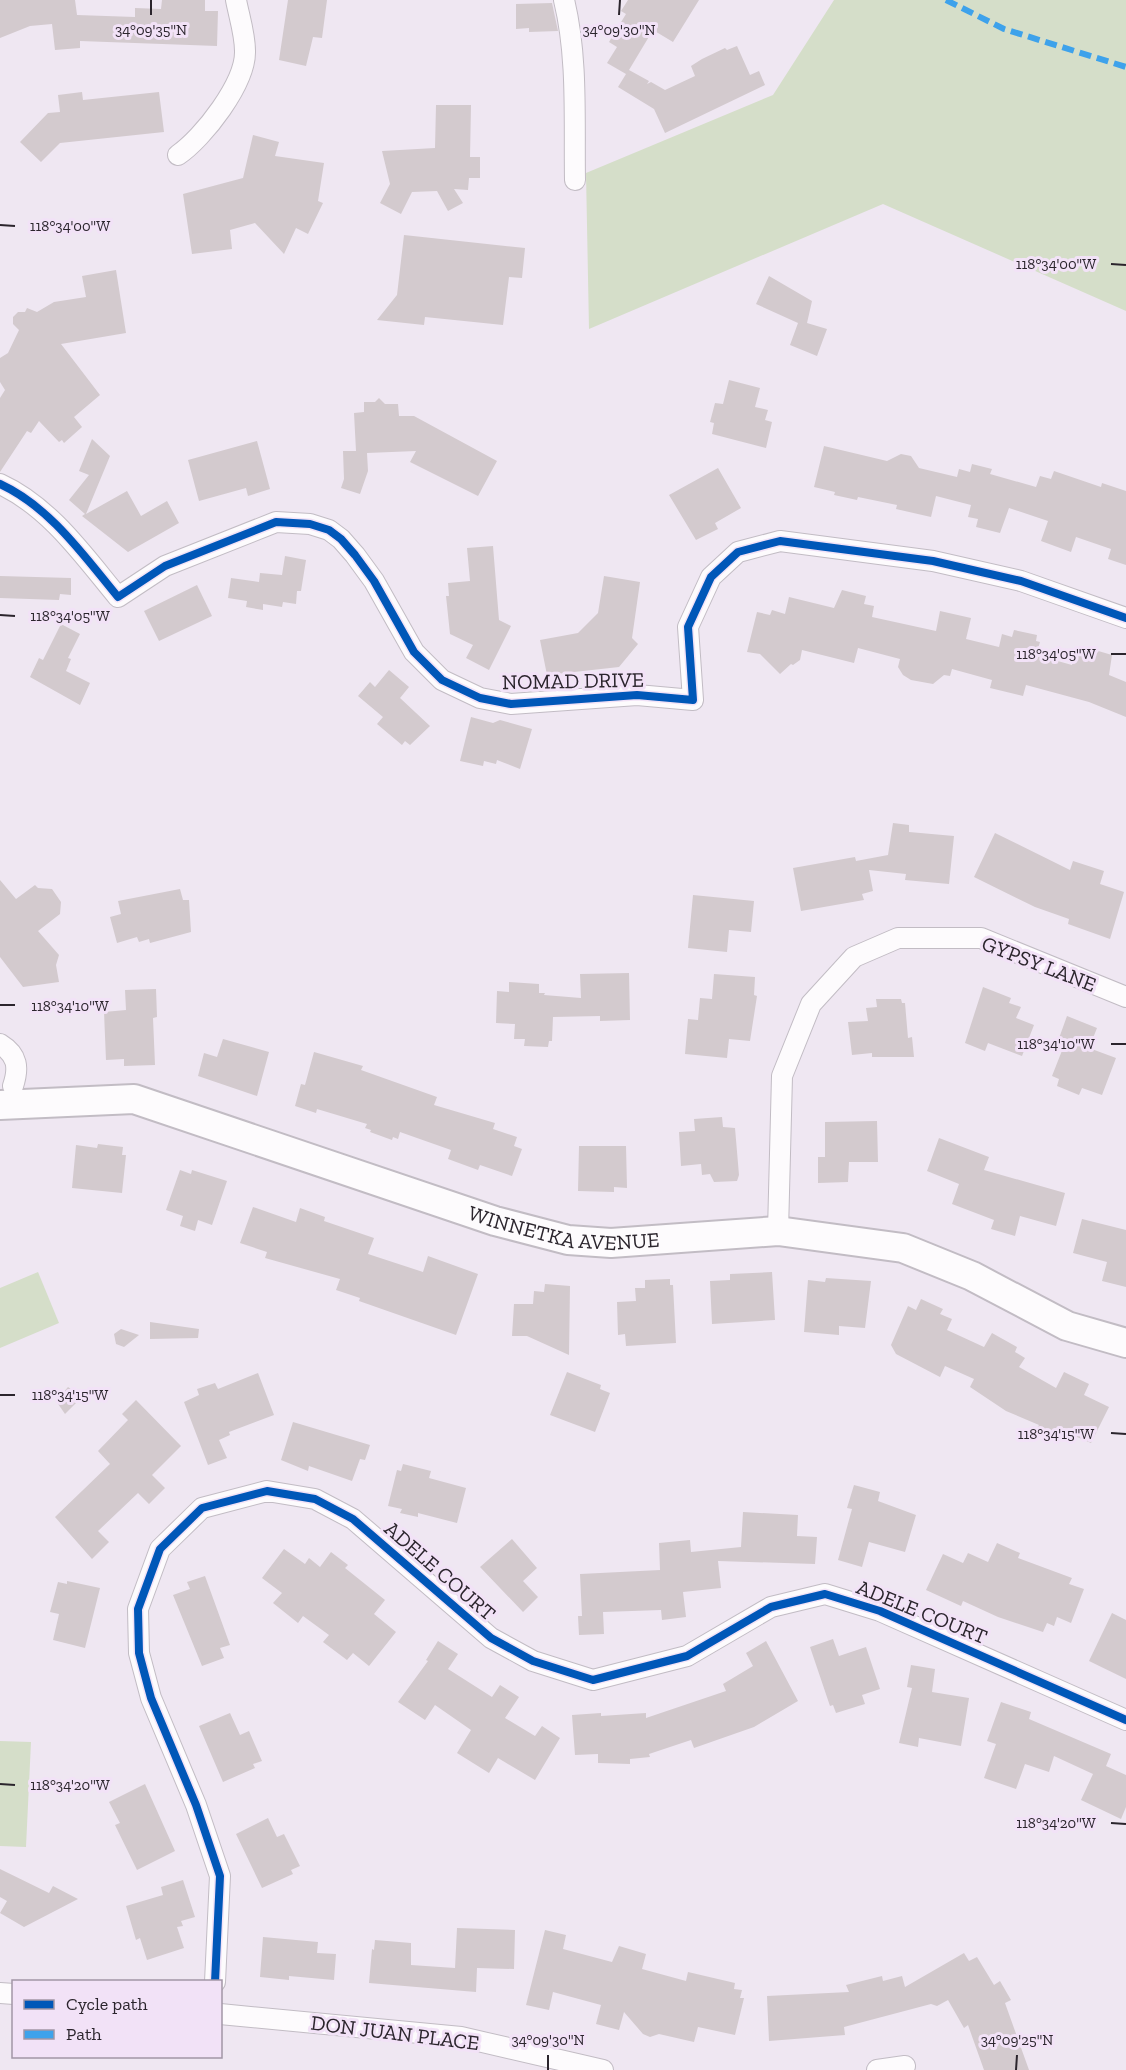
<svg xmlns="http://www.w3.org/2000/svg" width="1126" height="2070" font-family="'Zilla Slab',serif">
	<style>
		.green { fill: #d5dec9 }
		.building { fill: #d3cace }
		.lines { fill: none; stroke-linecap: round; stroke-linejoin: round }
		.street-casing { stroke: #c2bcc4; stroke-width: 22 }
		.secondary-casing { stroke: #c2bcc4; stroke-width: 32 }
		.street { stroke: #fdfbfd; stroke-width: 20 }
		.secondary { stroke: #fdfbfd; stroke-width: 28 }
		.quiet { stroke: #3ea2eb; stroke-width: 6; stroke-dasharray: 12 6; stroke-linecap: butt }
		.cycleway-casing { stroke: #f2e2f7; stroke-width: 11 }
		.cycleway { stroke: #0057b8; stroke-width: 8 }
		.ticks { fill: none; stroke: #2b252d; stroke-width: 2 }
		.labels { text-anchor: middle; stroke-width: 6; stroke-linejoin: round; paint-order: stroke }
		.street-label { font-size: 21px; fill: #2b252d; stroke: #f2e2f7 }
		.ticks-label { font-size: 15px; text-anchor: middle; fill: #2b252d; stroke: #f2e2f7; stroke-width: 6; stroke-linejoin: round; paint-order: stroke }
	</style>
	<rect width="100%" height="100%" fill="#efe7f2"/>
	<g class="green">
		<path d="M834,0H1126V311L883,204L589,329L586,173L773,95Z"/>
		<path d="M38,1272L59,1323L0,1348V1288Z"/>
		<path d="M0,1741L31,1742L26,1847L0,1846Z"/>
	</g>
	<g class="building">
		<path d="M0,0H75L77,15L135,17V8L161,9L162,0H205V11H218L217,46L80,41V48L55,50L52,24L30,26L0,38Z"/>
		<path d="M288,0H327L322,38L313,37L306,66L279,60Z"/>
		<path d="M628,0H699L673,42L653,30L629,70L649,81L647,84L651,82L665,90L695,76L691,66L702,59L725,48L727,50L737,46L750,75L759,71L765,85L665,133L654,109L618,87L626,74L607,63L617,47L609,42L626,14L621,11Z"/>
		<path d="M552,3L558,31L529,32V28L516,29V4Z"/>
		<path d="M82,92L83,100L159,92L164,132L60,143L41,162L20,142L48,113L60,112L58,95Z"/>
		<path d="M436,105H471L470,157H480V178H469L468,190L454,189L463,203L448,211L437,191L412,192L401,214L380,203L390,184L382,151L435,148Z"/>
		<path d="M253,135L279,142L275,156L324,163L318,201L323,203L308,234L296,228L284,254L255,223L230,230L232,249L192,254L183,194L243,178Z"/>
		<path d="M404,235L525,248L522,278L509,277L503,325L425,317L424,325L377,320L397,295Z"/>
		<path d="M116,270L126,333L61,344L100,395L74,417L82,427L64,443L62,440L59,442L39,421L31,433L27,431L0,472V398L5,390L0,382V358L8,353L19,330L13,324V317L18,312H25L27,308L37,312L54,302L86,297L82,276Z"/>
		<path d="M769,276L812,301L807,323L827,329L817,356L790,345L798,323L756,304Z"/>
		<path d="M729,380L760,388L755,407L768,410L765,420L772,422L766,448L712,434L714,423L710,422L715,403L723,404Z"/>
		<path d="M379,398L385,404H398L399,416H414L497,461L478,496L410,462L416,451L367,453L368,471L360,494L341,488L344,479L343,451H356L354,413L364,412V402H375Z"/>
		<path d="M92,439L110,456L86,514L127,491L141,516L167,501L179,523L128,552L82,516L85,514L69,500L89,475L79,471Z"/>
		<path d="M257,441L270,489L248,496L246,488L199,501L188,460Z"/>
		<path d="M824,446L887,461L901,454L911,456L919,468L957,477L959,469L970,472L972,464L992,469L990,474L1036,487L1040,476L1051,479L1054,471L1101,487L1102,483L1126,491V565L1108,559L1111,549L1076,537L1071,552L1041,541L1048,521L1009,508L1000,533L976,527L978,519L968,517L971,505L936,496L931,517L896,509L897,505L858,497L857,500L834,495L835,492L814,487Z"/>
		<path d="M718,468L741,508L715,523L718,529L696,540L669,495Z"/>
		<path d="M493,546L499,620L511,626L489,670L466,658L473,645L450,634L446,596H449L448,583L470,581L467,548Z"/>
		<path d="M285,556L306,560L301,591H297L296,604L283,602L282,607L263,604V610L246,607L247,601L228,598L231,578L259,582L260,573L282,575Z"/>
		<path d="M0,576L71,578V595L60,594L59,600L0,598Z"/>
		<path d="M604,576L640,582L632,638L638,644L619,667L547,675L540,640L578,633L598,613Z"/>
		<path d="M197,585L212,616L159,641L144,611Z"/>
		<path d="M842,590L866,596L864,604L874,606L872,617L936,631L940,611L971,618L966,639L999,647L1002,634L1012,637L1014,630L1037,635L1036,641L1040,642L1036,655L1072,665L1075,653L1086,656L1088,648L1112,655L1109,675L1126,682V717L1089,702L1026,685L1023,696L990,688L992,680L952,669L950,676L944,675L933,684L911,680L903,675L898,667L900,659L858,648L854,663L802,650L800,660L793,665L791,664L780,674L760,654L747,652L757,612L770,615L772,610L785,614L789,597L834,608Z"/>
		<path d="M61,624L80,634L68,658L71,659L66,671L90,683L80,705L30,677L39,658L43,660Z"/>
		<path d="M389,670L409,687L400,698L430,726L410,745L405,741L402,745L377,724L383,717L358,696L370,682L375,687Z"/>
		<path d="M471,717L493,723L500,720L532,729L520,769L497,760L496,764L484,761L483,766L460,761Z"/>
		<path d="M893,823L909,825V832L954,836L949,884L905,880L906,874L869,870L873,891L862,894L864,900L801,911L793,868L855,857L856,861L888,855Z"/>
		<path d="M995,833L1070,870L1073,861L1104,871L1100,884L1124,892L1110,939L1068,924L1069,919L1035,907L974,877Z"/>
		<path d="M0,880L16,899L35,885L38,888L52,889L61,902L60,914L38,931L59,955L56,965L59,982L23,987L0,957Z"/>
		<path d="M180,889L183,900H189L191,932L150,943L149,939L139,942L137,937L117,943L110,917L121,914L118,901Z"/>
		<path d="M693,895L754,901L751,932L729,930L727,952L688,948Z"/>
		<path d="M629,973L630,1020L600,1021V1016L553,1017L552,1041H549L548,1047L524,1046L525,1039H514L515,1024L496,1023L497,991L509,992V982L539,984V993H545L544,995L581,998L580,974Z"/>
		<path d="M714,974L755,977L754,995L757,996L750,1041L729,1039L727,1058L685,1054L688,1019L698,1020L700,998L712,999Z"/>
		<path d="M983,987L1011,998L1009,1003L1021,1007L1016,1018L1034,1025L1022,1056L988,1043L985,1051L965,1043Z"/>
		<path d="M156,989L157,1017L153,1018L155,1065L124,1066V1059L106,1060L104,1012L126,1010L125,990Z"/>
		<path d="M876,999H901L902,1003H905L908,1038L912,1037L914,1057H872V1053L852,1055L848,1022L868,1021L866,1008L877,1007Z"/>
		<path d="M1067,1016L1097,1028L1089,1048L1116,1058L1102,1095L1082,1088L1079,1095L1057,1086L1059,1079L1052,1076L1065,1043L1058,1041Z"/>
		<path d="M223,1039L269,1052L257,1096L198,1076L204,1053L217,1057Z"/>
		<path d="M314,1052L363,1066L361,1070L437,1097L434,1105L495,1123L493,1129L517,1137L514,1146L522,1149L512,1176L480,1165L478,1170L448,1159L451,1150L400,1132L398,1139L393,1137L392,1140L370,1132L371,1130L365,1128L367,1124L317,1109L316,1113L295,1106L301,1084L305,1085Z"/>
		<path d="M722,1117L723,1127L735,1128L739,1175L737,1181L714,1182L710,1174L702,1175L701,1164L681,1166L679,1132L695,1131L694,1119Z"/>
		<path d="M877,1121L878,1162H849L848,1182L818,1183V1157H825V1122Z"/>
		<path d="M939,1138L989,1157L984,1170L1065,1193L1056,1226L1020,1216L1015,1236L991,1229L994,1220L952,1204L959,1184L927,1171Z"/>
		<path d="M98,1144L123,1147L122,1155H126L122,1193L72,1188L76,1145L97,1148Z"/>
		<path d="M579,1146H626L627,1188L614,1187V1192L578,1191Z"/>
		<path d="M180,1170L191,1174L192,1170L227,1181L212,1225L198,1220L195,1231L180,1226L183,1216L166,1210Z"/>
		<path d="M253,1207L296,1222L300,1208L325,1217L324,1221L374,1238L368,1254L423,1272L428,1256L478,1274L456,1335L359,1301L360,1298L336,1290L340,1279L265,1258L267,1252L240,1243Z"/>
		<path d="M1082,1219L1126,1230V1287L1102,1281L1107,1262L1073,1253Z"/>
		<path d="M772,1272L775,1320L712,1324L710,1281L730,1280V1274Z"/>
		<path d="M826,1278L871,1281L865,1328L839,1326V1335L804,1332L808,1280L825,1282Z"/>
		<path d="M670,1279V1285H673L676,1343L626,1346L625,1334L618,1335L617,1302L636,1301L635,1288H645V1280Z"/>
		<path d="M545,1284L570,1286L569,1355L527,1336H512L514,1304H533L534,1291L544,1292Z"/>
		<path d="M921,1299L943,1309L940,1314L952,1319L947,1330L984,1347L992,1333L1017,1347L1015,1352L1025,1358L1019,1367L1056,1388L1064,1372L1089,1384L1084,1395L1109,1407L1091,1443L1070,1434L1066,1442L1037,1428L1039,1425L1006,1411L970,1387L974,1379L945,1366L940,1377L896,1354L891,1345L908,1306L916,1310Z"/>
		<path d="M150,1322L199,1329L198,1338L150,1339Z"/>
		<path d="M121,1329L139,1335L124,1347L116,1344L114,1334Z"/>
		<path d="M567,1372L601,1385L600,1389L610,1393L595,1432L550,1415Z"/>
		<path d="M258,1373L274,1415L229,1432L230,1435L219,1440L227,1458L208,1465L184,1402L199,1395L197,1389L215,1383L218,1389Z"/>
		<path d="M68,1387L82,1397L65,1414L56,1401Z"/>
		<path d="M136,1400L181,1446L152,1475L165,1488L149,1504L138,1493L98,1531L109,1542L92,1559L55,1517L110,1464L98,1451L128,1420L122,1414Z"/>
		<path d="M293,1422L370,1445L365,1460L360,1459L352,1481L309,1466L308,1471L281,1460Z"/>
		<path d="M403,1464L431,1471L429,1478L466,1488L457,1523L418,1513V1517L400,1513L402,1509L388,1506L397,1470L401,1471Z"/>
		<path d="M854,1485L880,1492L878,1501L916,1515L905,1552L869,1542L862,1567L838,1560L852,1509L847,1508Z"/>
		<path d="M743,1512L798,1515L797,1536L817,1537L815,1564L718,1561L721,1588L683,1592L686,1617L662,1620L661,1610L603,1612L604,1634L579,1635L578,1616H582L580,1574L660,1570L659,1543L690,1540L691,1552L741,1547Z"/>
		<path d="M512,1539L537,1568L523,1581L538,1597L523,1612L480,1567Z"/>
		<path d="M997,1543L1020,1553L1018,1558L1072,1578L1069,1584L1084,1589L1071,1623L1057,1617L1054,1626L1047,1623L1043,1632L998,1617L963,1601L961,1606L926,1590L943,1554L963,1563L968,1553L988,1562Z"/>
		<path d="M284,1549L305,1564L309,1558L320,1567L331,1552L348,1565L345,1568L385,1600L374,1614L396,1632L369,1666L353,1653L347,1660L323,1642L329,1635L303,1616L298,1623L273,1603L282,1593L262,1578Z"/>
		<path d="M205,1576L230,1645L220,1648L224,1658L202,1666L173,1595L190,1589L187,1582Z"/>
		<path d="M67,1581L100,1588L85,1648L53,1640L59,1614L50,1612L58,1582L67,1584Z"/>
		<path d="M1112,1613L1126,1620V1679L1089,1661Z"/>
		<path d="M833,1639L839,1656L866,1647L880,1689L862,1695L865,1704L836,1713L833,1705L830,1706L810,1647Z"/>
		<path d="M438,1641L458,1654L448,1669L492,1697L500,1685L519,1697L505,1718L535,1736L542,1726L560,1738L535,1780L498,1758L489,1773L457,1753L471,1730L435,1705L425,1720L398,1702L428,1661L426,1660Z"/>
		<path d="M766,1641L798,1701L754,1727L694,1748L691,1740L649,1754L650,1757L630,1759V1764L598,1763V1754L575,1755L572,1715L601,1713V1716L646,1713V1718L726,1691L723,1684L753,1666L746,1653Z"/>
		<path d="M911,1665L935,1669L932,1692L969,1698L961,1746L919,1738L918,1747L899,1743L912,1688L907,1687Z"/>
		<path d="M1001,1702L1031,1712L1029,1719L1111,1754L1106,1766L1126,1775V1807L1121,1819L1081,1800L1093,1774L1054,1756L1049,1772L1025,1764L1016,1789L984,1778L996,1744L987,1741Z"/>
		<path d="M230,1713L240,1735L249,1731L262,1761L253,1764L255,1768L223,1782L199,1726Z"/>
		<path d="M145,1784L175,1851L137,1870L115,1825L120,1823L109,1802Z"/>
		<path d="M268,1818L277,1837L284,1834L300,1866L291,1870L293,1874L262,1888L236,1834Z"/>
		<path d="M0,1869L49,1893L53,1886L78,1899L24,1927L0,1913L7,1901L0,1897Z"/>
		<path d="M183,1880L195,1917L181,1921L183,1926L177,1927L184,1948L147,1960L140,1938L136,1940L126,1906L163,1895L161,1887Z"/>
		<path d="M457,1928L515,1930L514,1969L477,1968L476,1992L369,1983L372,1949L374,1950L375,1940L411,1943V1965L455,1968Z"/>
		<path d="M545,1930L566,1935L563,1949L612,1962L619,1946L646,1954L642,1969L686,1981L688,1972L735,1983L734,1989L742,1990L740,1998H744L735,2035L698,2027L694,2042L659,2034L650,2037L643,2034L624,2012L619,2030L596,2024L601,2005L553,1992L549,2010L526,2005Z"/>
		<path d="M263,1937L318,1942L317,1953L336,1954L334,1980L289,1976V1980L260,1977Z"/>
		<path d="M964,1953L969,1961L977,1957L994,1985L1000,1981L1011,2000L1005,2003L1029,2070H984L968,2025L964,2028L948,2000L937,2006L931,2004L844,2027L845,2035L769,2041L767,1996L849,1992L846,1985L882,1976L883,1981L902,1976L905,1987Z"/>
	</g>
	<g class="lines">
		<defs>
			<g id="street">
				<path d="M564,0C578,57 574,121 575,180"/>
				<path d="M178,155C203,138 246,83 245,51C245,34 239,16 236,0"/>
				<path d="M0,484C50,507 84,556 118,597L165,566L276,522L310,524L329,530L341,539L355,555L374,581L414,652L442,680L480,698L511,704L637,695L693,700L688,627L711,577L738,552L780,541L933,561L1021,581L1126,618"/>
				<path d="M0,1044C18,1055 19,1068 13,1086"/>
				<path d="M778,1231L782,1076L811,1004L854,957L898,938H981L1126,997"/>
				<path d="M215,1982L220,1876L196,1805L151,1698L139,1653L138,1609L160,1549L202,1508L267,1491L315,1499L353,1519L491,1638L533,1661L593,1680L687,1656L771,1607L825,1594L880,1611L1126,1720"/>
				<path d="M0,1993L14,1994"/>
				<path d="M220,2014L461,2037L603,2070"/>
				<path d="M877,2070L905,2066"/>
			</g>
			<g id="secondary">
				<path id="s1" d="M0,1105L134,1099L495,1221L568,1240L611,1243L778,1231L903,1248L972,1276L1067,1326L1126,1343"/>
			</g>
		</defs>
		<use href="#street" class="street-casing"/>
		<use href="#secondary" class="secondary-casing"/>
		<use href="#street" class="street"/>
		<use href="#secondary" class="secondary"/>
		<path class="quiet" d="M946,0L1004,29L1126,67"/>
		<defs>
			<g id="cycleway">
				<path d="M0,484C50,507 84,556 118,597L165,566L276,522L310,524L329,530L341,539L355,555L374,581L414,652L442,680L480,698L511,704L637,695L693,700L688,627L711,577L738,552L780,541L933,561L1021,581L1126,618"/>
				<path d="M215,1982L220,1876L196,1805L151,1698L139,1653L138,1609L160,1549L202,1508L267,1491L315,1499L353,1519L491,1638L533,1661L593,1680L687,1656L771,1607L825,1594L880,1611L1126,1720"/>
			</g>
		</defs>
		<use href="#cycleway" class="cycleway-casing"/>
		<use href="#cycleway" class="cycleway"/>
	</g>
	<path class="ticks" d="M151,15V0M619,15L620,0M0,225L15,226M1111,264L1126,265M0,615L15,616M1111,654H1126M0,1005H15M1111,1044H1126M0,1395H15M1111,1433L1126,1434M0,1784L15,1785M1111,1823L1126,1824M548,2070V2055M1016,2070L1017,2055"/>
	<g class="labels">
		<g class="street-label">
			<text transform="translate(573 681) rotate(-1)" y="7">NOMAD DRIVE</text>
			<text transform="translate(1039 964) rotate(21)" y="7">GYPSY LANE</text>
			<text dy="7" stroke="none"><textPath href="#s1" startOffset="585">WINNETKA AVENUE</textPath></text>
			<text transform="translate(440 1571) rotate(41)" y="7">ADELE COURT</text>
			<text transform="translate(922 1612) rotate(22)" y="7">ADELE COURT</text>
			<text transform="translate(395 2033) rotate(7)" y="7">DON JUAN PLACE</text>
		</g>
	</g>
	<g class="ticks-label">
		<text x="151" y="35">34°09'35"N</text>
		<text x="619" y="35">34°09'30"N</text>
		<text x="70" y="231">118°34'00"W</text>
		<text x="1056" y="269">118°34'00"W</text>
		<text x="70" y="621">118°34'05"W</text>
		<text x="1056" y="659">118°34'05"W</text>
		<text x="70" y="1011">118°34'10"W</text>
		<text x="1056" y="1049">118°34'10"W</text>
		<text x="70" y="1400">118°34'15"W</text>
		<text x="1056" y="1439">118°34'15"W</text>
		<text x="70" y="1790">118°34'20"W</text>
		<text x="1056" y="1828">118°34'20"W</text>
		<text x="548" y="2045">34°09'30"N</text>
		<text x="1017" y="2045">34°09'25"N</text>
	</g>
	<rect x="12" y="1980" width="210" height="78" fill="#f2e2f7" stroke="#a296a6" stroke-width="1.5"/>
	<rect x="24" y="2000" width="30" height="9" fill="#0057b8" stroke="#a296a6" stroke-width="1.5"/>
	<text x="66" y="2010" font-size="18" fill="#2b252d">Cycle path</text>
	<rect x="24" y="2030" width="30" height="9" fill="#3ea2eb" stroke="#a296a6" stroke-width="1.5"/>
	<text x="66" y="2040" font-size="18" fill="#2b252d">Path</text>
</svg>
